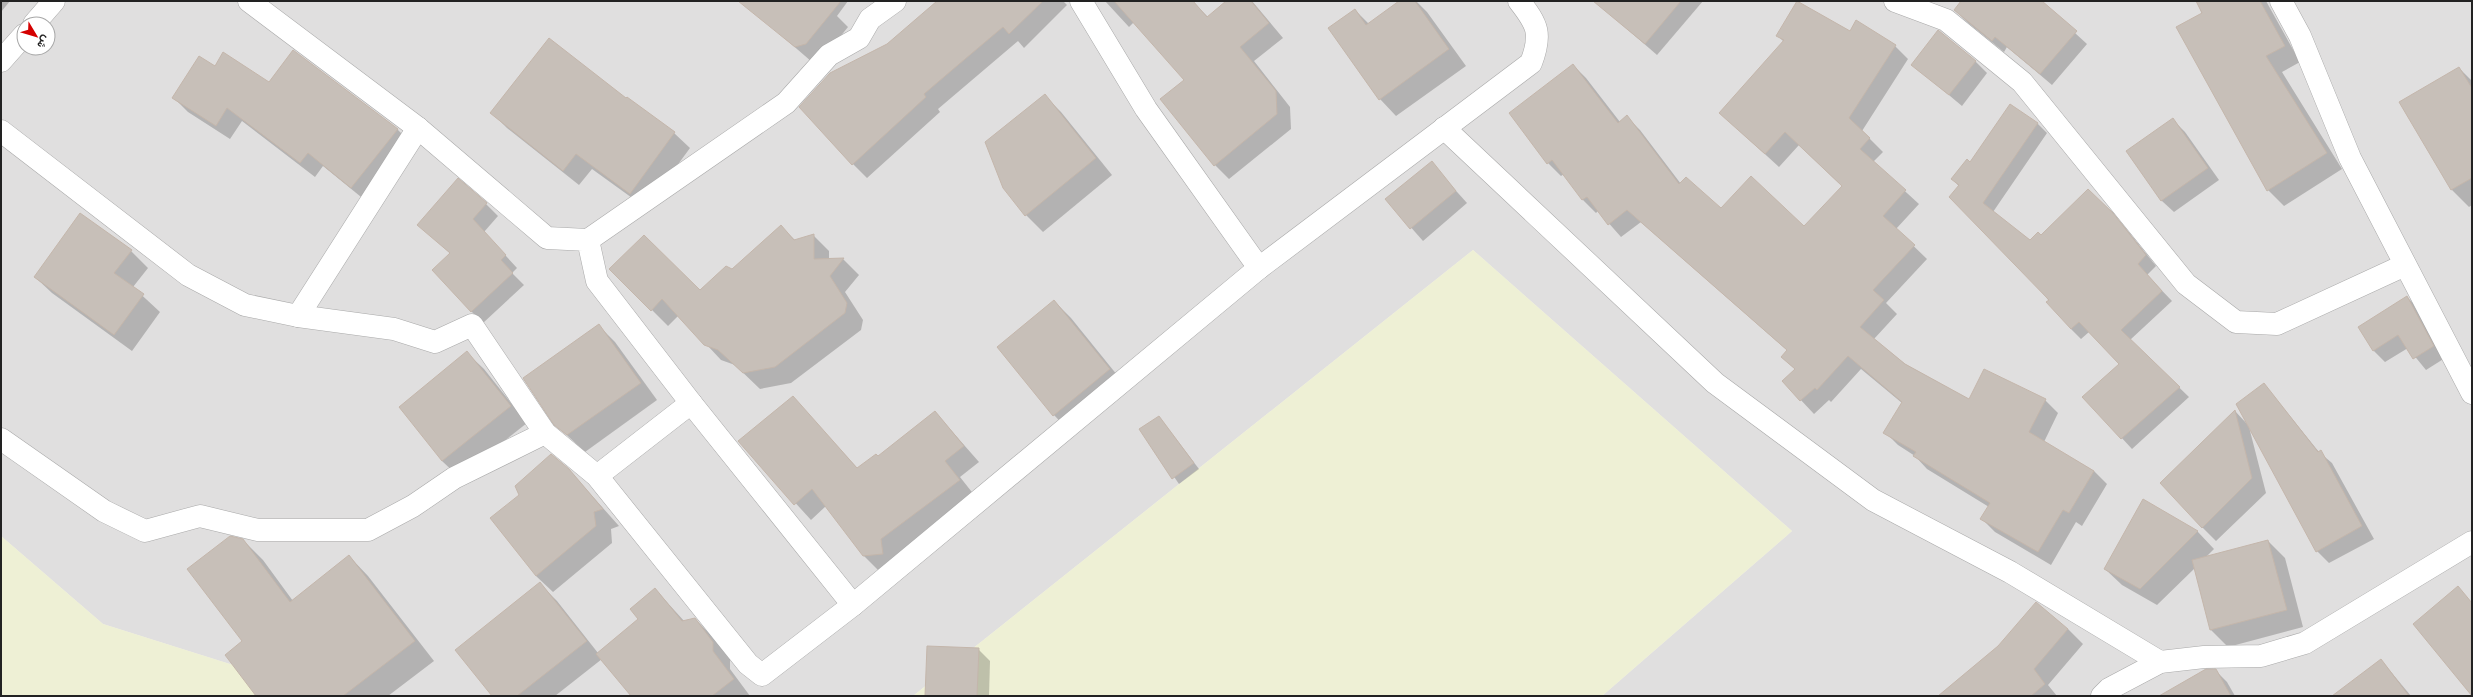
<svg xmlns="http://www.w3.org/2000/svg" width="2473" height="697" font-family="'Exo 2',Vazirmatn,sans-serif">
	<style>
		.residential { fill: #e0dfdf; fill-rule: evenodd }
		.farmland { fill: #eef0d5 }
		.shadow { fill: #0003 }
		.building { fill: #c7bfb8; stroke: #c4b6ab }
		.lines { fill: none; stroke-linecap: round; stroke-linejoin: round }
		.street-casing { stroke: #a9a9a9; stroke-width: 23 }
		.street { stroke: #fff; stroke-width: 22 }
	</style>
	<rect width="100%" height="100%" fill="#f2efe9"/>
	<path class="residential" d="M1,1H2472V696H1602L1792,531L1473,250L913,696H331L103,624L1,536ZM24,24H48V48H24Z"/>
	<g class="farmland">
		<path d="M1473,250L1792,531L1602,696H913Z"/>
		<path d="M1,536L103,624L331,696H1Z"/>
	</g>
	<g class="shadow">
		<path d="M1,1H10L1,12Z"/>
		<path d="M759,1H848L837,16L848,27L822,59L812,62L752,10Z"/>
		<path d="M938,1H1063L1067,5L1024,48L1018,41L938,109L940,112L867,178L853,164L888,45Z"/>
		<path d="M1105,1H1192L1208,17L1228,1H1252L1283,38L1254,61L1290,107L1291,129L1229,179L1215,165L1185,80L1134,22L1129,27Z"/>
		<path d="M1401,1H1416L1427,12L1466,66L1396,116L1380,99L1355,10L1369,24Z"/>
		<path d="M1622,1H1703L1657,55L1611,15Z"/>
		<path d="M1963,1H2040L2087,44L2052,85L2007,47L2004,52L1967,22L1955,10Z"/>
		<path d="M2197,1H2266L2300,62L2282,72L2342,169L2284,206L2268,190Z"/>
		<path d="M1850,32L1895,46L1908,59L1862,131L1883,152L1873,162L1919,204L1896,229L1927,259L1886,303L1897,314L1874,339L1905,364L1970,400H2045L2058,413L2044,442L2094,471L2107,484L2082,526L2076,522L2051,565L1995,532L1982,519L1989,507L1927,469L1915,456L1898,445L1885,432L1902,403L1861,369L1831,402L1829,400L1814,414L1783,381L1796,370L1782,357L1788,351L1641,222L1621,237L1598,211L1596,213L1583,200L1564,174L1561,176L1548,163L1573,65L1586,78L1620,122L1627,117L1640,130L1681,184L1721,209L1804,227L1843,187L1799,145L1779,167L1720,113L1784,42L1778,36Z"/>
		<path d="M293,51L398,130L412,144L366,201L323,166L315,177L242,121L230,139L188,112L173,97L215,67L269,83Z"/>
		<path d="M1975,61L1987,73L1962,106L1913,65Z"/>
		<path d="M2459,68L2472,81V205L2469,207L2452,190L2401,103Z"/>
		<path d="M1044,95L1061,112L1112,175L1043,232L1026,215Z"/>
		<path d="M627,98L674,133L690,148L646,208L592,169L579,185L507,128L492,113Z"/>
		<path d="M2173,120L2185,132L2219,180L2174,212L2162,201L2127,151Z"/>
		<path d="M2037,123L2047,133L1993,212L2031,241L2041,237L2088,190L2123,225L2156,266L2147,275L2172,301L2130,340L2189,397L2132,449L2084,397L2120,364L2089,332L2081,339L2071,329L1953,179L1970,163Z"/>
		<path d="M1431,163L1467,203L1423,241L1386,199Z"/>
		<path d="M486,204L498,216L484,232L517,268L512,273L524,285L483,323L471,311L451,254L419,225Z"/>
		<path d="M781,227L796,241L813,235L829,251V260L843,259L859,275L845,292L863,320L861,330L791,383L760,389L735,365L721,360L679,315L668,326L611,269L700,292L732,270Z"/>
		<path d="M131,251L148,268L133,287L160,312L132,351L52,293L35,277Z"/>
		<path d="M2407,297L2419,309L2445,358L2426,370L2408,348L2385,362L2373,350Z"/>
		<path d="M1054,301L1071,318L1126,386L1070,432L1054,415Z"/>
		<path d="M598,325L615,342L657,400L585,452L555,424Z"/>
		<path d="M467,353L484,369L527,423L459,477L442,461Z"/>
		<path d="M2264,384L2319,452L2332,463L2374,539L2329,563L2317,551L2249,427L2266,493L2216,541L2202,527L2235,411L2248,425Z"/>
		<path d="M793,398L858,469L878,458L935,412L979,462L960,477L975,496L879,571L863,555L826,506L811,520L739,441Z"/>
		<path d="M1159,417L1199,469L1179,484L1141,429Z"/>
		<path d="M569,470L619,526L611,529L612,543L553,592L536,576Z"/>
		<path d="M2143,501L2198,532L2214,549L2206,557L2268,541L2285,558L2303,627L2228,647L2211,630L2195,568L2157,605L2122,585L2105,569Z"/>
		<path d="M243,540L263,560L293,601L349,556L368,576L434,661L388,696H257L244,641Z"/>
		<path d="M540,584L557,601L598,653L639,620L655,589L685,622L695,619L712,636L730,659V669L750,696H632L602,659L555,696H493Z"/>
		<path d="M2068,629L2083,644L2048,685L2057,696H1940Z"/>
		<path d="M978,649L990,661L989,696H926Z"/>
		<path d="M2381,660L2411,696H2334Z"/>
		<path d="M2215,670L2227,682L2235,696H2161Z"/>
	</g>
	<g class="building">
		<path d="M738,1H841L806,44L795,47Z"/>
		<path d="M937,1H1043L1009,34L1003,27L958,65L924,94L926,97L852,165L799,107L830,73L887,44Z"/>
		<path d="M1114,1H1193L1207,17L1226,1H1251L1269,23L1240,47L1276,91L1277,114L1214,166L1160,99L1184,80Z"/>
		<path d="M1399,1H1415L1449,49L1379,100L1328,28L1355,9L1366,25Z"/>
		<path d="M1593,1H1681L1645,44Z"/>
		<path d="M1797,1L1850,31L1856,20L1896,45L1849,118L1870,138L1860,149L1906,190L1883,216L1915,245L1873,290L1884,300L1860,327L1905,364L1969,399L1984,369L2046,399L2029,432L2094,471L2069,513L2063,510L2038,552L1980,519L1990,503L1913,456L1916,452L1883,433L1902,402L1848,356L1817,390L1815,388L1800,401L1782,381L1795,369L1781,357L1787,350L1627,210L1608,225L1587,197L1582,200L1552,160L1547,164L1509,113L1573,64L1618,123L1627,115L1679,184L1686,177L1721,208L1751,176L1804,226L1842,186L1785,132L1765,154L1719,113L1784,40L1776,36Z"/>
		<path d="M1961,1H2042L2077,31L2040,74L1995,37L1992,41L1954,10Z"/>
		<path d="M2196,1H2260L2285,46L2266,56L2327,153L2267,191L2176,27L2202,13Z"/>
		<path d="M1938,30L1976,61L1949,95L1911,65Z"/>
		<path d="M549,38L626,98L627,97L675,132L630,194L576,154L563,171L490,113Z"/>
		<path d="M293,50L398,129L351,188L308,153L300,163L227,108L216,126L172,98L199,56L215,66L223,52L269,82Z"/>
		<path d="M2459,67L2472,88V178L2451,190L2399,102Z"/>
		<path d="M1045,94L1096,158L1025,216L1003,188L985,142Z"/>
		<path d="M2010,104L2038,123L1983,203L2030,240L2038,232L2041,235L2088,189L2113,213L2146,255L2138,264L2162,291L2121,330L2180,387L2121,439L2082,397L2119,364L2079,322L2071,329L2046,302L2049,300L1949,197L1959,185L1951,179L1967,159L1970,162Z"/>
		<path d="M2173,118L2208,168L2161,201L2126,151Z"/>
		<path d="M1432,161L1456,191L1410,229L1385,199Z"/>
		<path d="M458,178L487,203L473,219L506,255L501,260L513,273L471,312L432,270L450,253L417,225Z"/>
		<path d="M80,213L132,250L114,273L144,294L114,335L34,277Z"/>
		<path d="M781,225L794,240L814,234V259L844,258L830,276L847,303L845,313L775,367L743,373L718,350L704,345L662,299L651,311L609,269L644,235L700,290L726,266L732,269Z"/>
		<path d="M2407,296L2434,346L2413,359L2398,335L2373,351L2358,327Z"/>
		<path d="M1054,300L1110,369L1053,416L997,347Z"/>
		<path d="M599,324L641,383L567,435L554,425L523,378Z"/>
		<path d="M467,351L511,406L442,461L399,407Z"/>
		<path d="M2264,383L2318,452L2321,450L2362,526L2316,552L2236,404Z"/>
		<path d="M793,396L857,468L876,454L878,456L935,411L964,446L945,461L960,480L881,539L883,554L863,556L812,489L794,505L738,441Z"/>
		<path d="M2235,410L2252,478L2202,528L2160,483Z"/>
		<path d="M1159,416L1194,463L1172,479L1139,429Z"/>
		<path d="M551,454L569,469L603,509L594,512L596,526L536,576L490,518L519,495L515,486Z"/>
		<path d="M2143,499L2198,531L2140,589L2104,569Z"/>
		<path d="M230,536L243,539L290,602L349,555L415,641L343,696H256L225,655L242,641L187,569Z"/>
		<path d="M2268,540L2287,610L2210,630L2192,560Z"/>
		<path d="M540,582L587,641L517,696H492L455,650Z"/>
		<path d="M2458,586L2472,603V696L2413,624Z"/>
		<path d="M655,588L682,621L695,618L713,642V651L734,679L712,696H631L596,654L638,619L630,609Z"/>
		<path d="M2036,602L2068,629L2034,669L2045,684L2031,696H1938L1998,646Z"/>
		<path d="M927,646L979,648L977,696H925Z"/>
		<path d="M2381,659L2409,696H2332Z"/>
		<path d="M2206,669H2216L2231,696H2159Z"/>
	</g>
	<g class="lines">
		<defs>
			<g id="street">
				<path d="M249,1L418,128L547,238L588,240L597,281L691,403L853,605"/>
				<path d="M1081,1L1146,109L1259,268"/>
				<path d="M1895,1L1946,20L2022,82L2186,284L2236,322L2277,324L2405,265"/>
				<path d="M2281,1L2300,36L2350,158L2472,393"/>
				<path d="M34,24L54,1"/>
				<path d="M1,61L24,35"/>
				<path d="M1444,128L1715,383L1873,500L2010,572L2160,662"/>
				<path d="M1,131L188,275L245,305L298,316L394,329L435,342L472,325L545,433L597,476L748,664L762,675L853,605L1259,268L1531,63C1542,34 1538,25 1519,1"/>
				<path d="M588,240L786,103L829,55L859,38L870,19L895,1"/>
				<path d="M298,316L418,128"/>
				<path d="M1,439L104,511L145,531L200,516L258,530H368L413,506L454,478L545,433"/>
				<path d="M597,476L691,403"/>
				<path d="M2102,696L2109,689L2160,662L2204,657L2261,656L2305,643L2472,542"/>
			</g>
		</defs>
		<use href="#street" class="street-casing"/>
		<use href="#street" class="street"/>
	</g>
	<rect width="2473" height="697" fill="none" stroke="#222222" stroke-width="4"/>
	<g transform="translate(36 36) rotate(128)"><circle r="19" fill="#ffffff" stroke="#a7a7a7"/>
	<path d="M0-3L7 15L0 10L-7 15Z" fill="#d40000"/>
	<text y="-6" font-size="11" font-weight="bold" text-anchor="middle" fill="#222222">ش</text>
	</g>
</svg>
